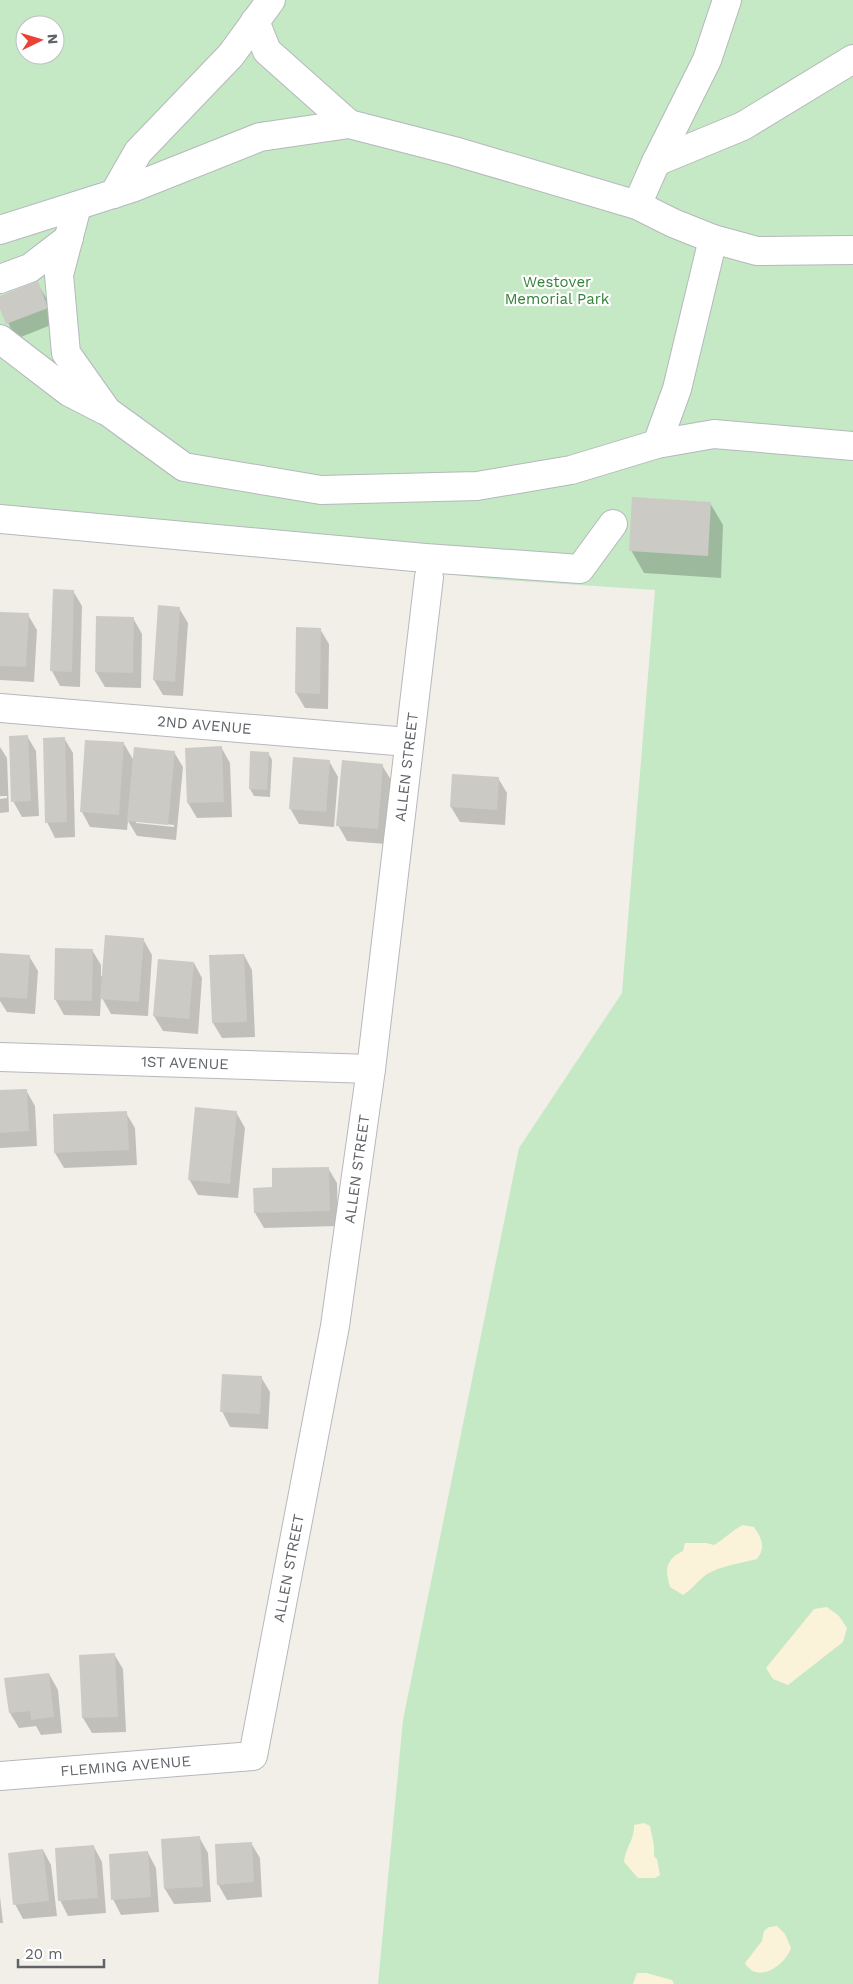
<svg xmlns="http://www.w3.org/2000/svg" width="853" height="1984" font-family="'Work Sans',sans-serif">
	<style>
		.green { fill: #c5e8c5; fill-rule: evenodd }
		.sand { fill: #fbf3d9 }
		.shadow { fill: #0003; fill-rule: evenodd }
		.building { fill: #cccac5 }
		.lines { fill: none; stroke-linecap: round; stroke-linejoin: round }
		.minor-casing { stroke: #b5b8bc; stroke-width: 30 }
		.minor { stroke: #fff; stroke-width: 28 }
		.labels { text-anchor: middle; stroke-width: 4.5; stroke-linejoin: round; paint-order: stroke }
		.park-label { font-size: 15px; fill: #348238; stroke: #fff }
		.street-label { font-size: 15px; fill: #5f6368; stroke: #fff }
	</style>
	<rect width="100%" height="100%" fill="#f1efe8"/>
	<path class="green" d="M0,0H853V1984H378L403,1720L519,1148L622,993L655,590L489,579L360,563L0,533ZM25,25H55V55H25Z"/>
	<g class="sand">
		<path d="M743,1525L754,1527C762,1539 766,1547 757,1559C741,1563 721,1566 707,1574C698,1580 693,1589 683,1595L670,1587C665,1569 665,1560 683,1551L685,1543H706L714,1545C725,1539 732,1530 743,1525Z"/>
		<path d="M827,1607L839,1616L847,1628L843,1642L788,1685L773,1679L766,1668L814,1609Z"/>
		<path d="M644,1823L650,1826C652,1837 655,1845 654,1856L657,1859L660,1875L655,1878H638L624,1862C625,1848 635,1839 634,1825Z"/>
		<path d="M777,1926L785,1934L791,1948C784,1967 757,1984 745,1963L762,1941L764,1931L769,1927Z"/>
		<path d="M637,1973H646L672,1980L674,1984H633Z"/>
	</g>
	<g class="shadow">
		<path d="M37,282L46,298L56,323L16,339L0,306V298Z"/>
		<path d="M710,503L723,525L721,578L644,573L631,550Z"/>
		<path d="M73,591L82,606L80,687L60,686L52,671Z"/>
		<path d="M179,608L188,623L183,696L163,695L154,680Z"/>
		<path d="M0,613L28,615L37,630L34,682L0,680Z"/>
		<path d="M133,618L142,634L141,688L105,687L96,672Z"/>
		<path d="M297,629H320L329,644L328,709L305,708L296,693Z"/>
		<path d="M27,736L36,751L39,816L22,817L13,801Z"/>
		<path d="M64,738L73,753L75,837L55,838L47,822Z"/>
		<path d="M124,744L134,761L174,752L183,767L176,840L137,836L128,821L127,830L90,827L82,812ZM136,821L174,825V827L136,823Z"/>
		<path d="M0,747L7,758L9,812L0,813V799L7,798V796H0Z"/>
		<path d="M221,747L230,763L232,817L197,818L188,803Z"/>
		<path d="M268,753L272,760L270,797L254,796L250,789Z"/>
		<path d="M329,761L338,777L334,827L299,824L290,808Z"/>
		<path d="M382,765L391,780L386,844L347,841L338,825Z"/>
		<path d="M498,778L507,793L505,825L460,822L451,807Z"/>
		<path d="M143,939L152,955L148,1016L111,1014L101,996L100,1016L64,1015L55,999L92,950L101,965V976H103Z"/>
		<path d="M244,955L252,970L255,1037L222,1038L213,1023Z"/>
		<path d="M29,956L38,971L35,1014L7,1012L0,1001V963Z"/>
		<path d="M194,963L202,978L198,1034L163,1031L154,1016Z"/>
		<path d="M26,1090L35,1106L37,1146L0,1148V1092Z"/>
		<path d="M236,1112L245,1128L238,1198L198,1195L189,1179Z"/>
		<path d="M126,1113L135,1128L137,1165L64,1168L55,1153Z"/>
		<path d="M328,1168L337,1183L338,1226L264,1228L255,1213L273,1188Z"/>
		<path d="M261,1377L270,1392L268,1429L230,1427L222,1411Z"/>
		<path d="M114,1654L123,1669L126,1732L92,1733L83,1718Z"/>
		<path d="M49,1674L58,1690L62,1733L41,1735L36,1726L19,1728L10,1713Z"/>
		<path d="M199,1837L208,1853L211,1902L174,1904L165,1889L162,1840Z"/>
		<path d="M251,1843L260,1858L262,1897L227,1900L218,1884Z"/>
		<path d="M94,1847L102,1862L106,1913L68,1916L60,1900Z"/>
		<path d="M43,1850L51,1865L57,1916L23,1919L15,1904Z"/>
		<path d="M148,1853L156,1868L159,1912L121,1915L113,1899Z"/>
		<path d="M0,1897L3,1923H0Z"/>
	</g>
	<g class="building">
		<path d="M38,281L48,308L6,324L0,309V296Z"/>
		<path d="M632,497L711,502L708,556L629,551Z"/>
		<path d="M53,589L74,590L72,672L50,671Z"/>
		<path d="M158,605L180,607L175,682L153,680Z"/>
		<path d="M0,612L29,613L26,667L0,666Z"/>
		<path d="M96,616L134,617L133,673L95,672Z"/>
		<path d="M296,627L321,628L320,694L295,693Z"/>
		<path d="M28,735L31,801L11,802L9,736Z"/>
		<path d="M65,737L67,822L45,823L43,738Z"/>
		<path d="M85,740L124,742L119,815L80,812Z"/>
		<path d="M222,746L224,802L187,803L185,748Z"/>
		<path d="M134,747L175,751L168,825L127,821Z"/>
		<path d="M250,751L269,752L267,790L249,789Z"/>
		<path d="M293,757L330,760L326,812L289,809Z"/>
		<path d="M342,760L383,764L378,829L336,826Z"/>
		<path d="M452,774L499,777L497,810L450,807Z"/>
		<path d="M105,935L144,938L139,1002L100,999Z"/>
		<path d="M55,948L93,949L92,1001L54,1000Z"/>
		<path d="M0,953L30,955L27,999L0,997Z"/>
		<path d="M244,954L247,1022L212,1023L209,955Z"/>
		<path d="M158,959L194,962L189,1019L153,1016Z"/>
		<path d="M27,1089L29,1131L0,1133V1090Z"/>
		<path d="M195,1107L237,1111L230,1184L188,1180Z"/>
		<path d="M127,1111L129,1150L54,1153L53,1114Z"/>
		<path d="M329,1167L330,1211L254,1213L253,1188L272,1187V1168Z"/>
		<path d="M222,1374L262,1376L260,1414L220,1412Z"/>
		<path d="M115,1653L118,1717L82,1718L79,1655Z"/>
		<path d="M49,1673L54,1717L31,1720L30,1711L9,1713L4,1678Z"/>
		<path d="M200,1836L203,1887L164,1889L161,1839Z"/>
		<path d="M252,1842L254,1882L217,1885L215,1844Z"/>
		<path d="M94,1845L98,1898L58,1901L55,1848Z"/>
		<path d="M43,1849L49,1901L13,1905L8,1853Z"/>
		<path d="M148,1851L151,1897L111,1900L109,1854Z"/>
	</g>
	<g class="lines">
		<defs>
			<g id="minor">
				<path d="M255,21L267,51L349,124"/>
				<path d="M656,162L743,126L853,59"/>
				<path d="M114,194L138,152L231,55L271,0"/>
				<path d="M637,205L656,162L707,60L727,0"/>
				<path d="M77,206L59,275L66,353L107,411L184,467L321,490L477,486L571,470L657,444L714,434L853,446"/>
				<path d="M0,230L132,188L260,137L349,124L454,151L637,205L673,223L713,239L757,251L853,250"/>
				<path d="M0,279L30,268L69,238"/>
				<path d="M0,339L69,392L104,410"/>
				<path d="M657,444L677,389L713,239"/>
				<path d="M0,519L425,558L580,569L613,524"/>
				<path id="s1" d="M0,708L408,742"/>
				<path id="s2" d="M0,1057L371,1069"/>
				<path id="s3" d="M0,1776L253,1756L335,1326L371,1069L429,577"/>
			</g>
		</defs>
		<use href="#minor" class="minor-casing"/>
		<use href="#minor" class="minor"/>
	</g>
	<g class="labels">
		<g class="park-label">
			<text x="557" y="287">Westover<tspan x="557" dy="17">Memorial Park</tspan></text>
		</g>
		<g class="street-label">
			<text dy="5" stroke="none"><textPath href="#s1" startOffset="205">2ND AVENUE</textPath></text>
			<text dy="5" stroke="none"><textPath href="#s3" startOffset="1255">ALLEN STREET</textPath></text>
			<text dy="5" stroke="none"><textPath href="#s2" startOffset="185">1ST AVENUE</textPath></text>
			<text dy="5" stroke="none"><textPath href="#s3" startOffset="850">ALLEN STREET</textPath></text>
			<text dy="5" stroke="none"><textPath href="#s3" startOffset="445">ALLEN STREET</textPath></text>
			<text dy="5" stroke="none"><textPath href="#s3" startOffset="126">FLEMING AVENUE</textPath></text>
		</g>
	</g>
	<g transform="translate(40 40) rotate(85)"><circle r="24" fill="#ffffff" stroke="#bfc1c3"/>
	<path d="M0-4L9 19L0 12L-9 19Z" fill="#ea4335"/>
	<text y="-8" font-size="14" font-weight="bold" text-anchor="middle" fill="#5f6368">N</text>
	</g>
	<path d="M18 1959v8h86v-8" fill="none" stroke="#5f6368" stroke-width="2.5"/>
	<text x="25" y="1959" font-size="15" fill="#5f6368" stroke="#ffffff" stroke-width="4" paint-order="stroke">20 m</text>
</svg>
